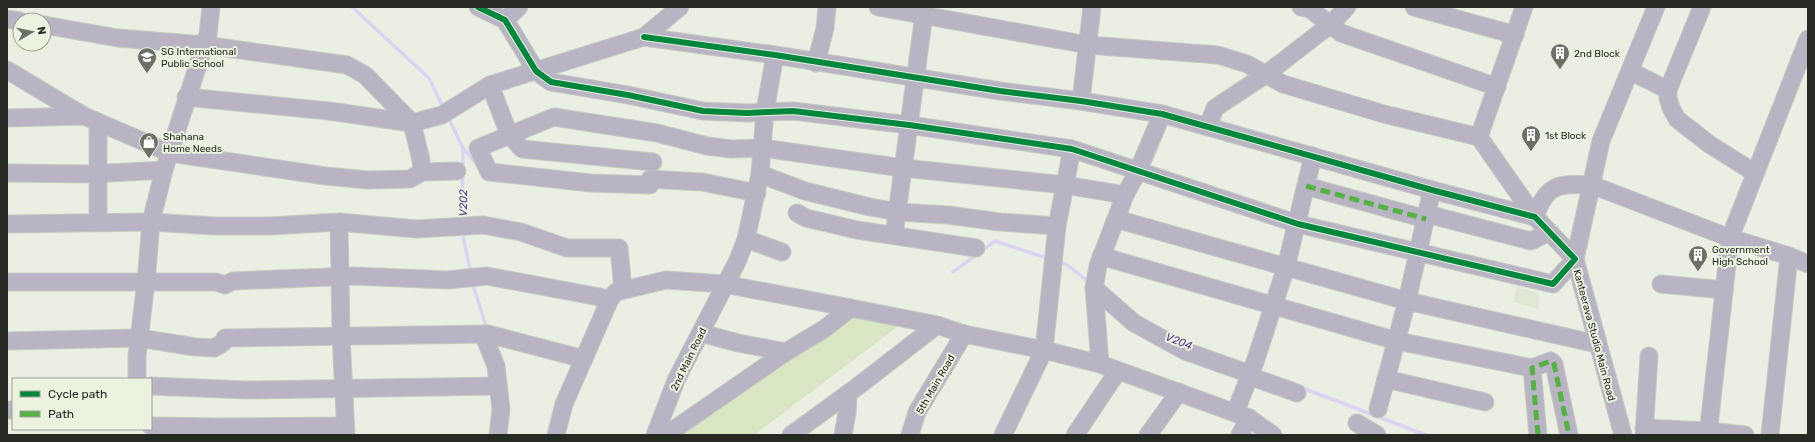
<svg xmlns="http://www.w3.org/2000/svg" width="1815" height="442" font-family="Rubik,sans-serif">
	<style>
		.built { fill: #e0e8d5 }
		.green { fill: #d9e6c3 }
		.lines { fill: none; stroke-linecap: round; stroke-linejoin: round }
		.stream { stroke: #dbd3f2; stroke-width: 3.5 }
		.minor-casing { stroke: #c6cac1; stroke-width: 19 }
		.minor { stroke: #b8b4c3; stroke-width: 17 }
		.quiet { stroke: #56b245; stroke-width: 5; stroke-dasharray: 10 5; stroke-linecap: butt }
		.cycleway-casing { stroke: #ebf2df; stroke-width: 8 }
		.cycleway { stroke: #00873e; stroke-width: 6 }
		.labels { text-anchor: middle; stroke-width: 4; stroke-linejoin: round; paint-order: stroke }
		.poi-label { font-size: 10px; fill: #272a23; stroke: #ebf2df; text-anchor: start }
		.street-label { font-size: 10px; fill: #272a23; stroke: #ebf2df }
		.water-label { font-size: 11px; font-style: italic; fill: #583691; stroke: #ebf2df }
	</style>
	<rect width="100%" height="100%" fill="#eaeee3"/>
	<path class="built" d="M1516,287L1539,293L1538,309L1514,302Z"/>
	<path class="green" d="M850,300L913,315L754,435H654Z"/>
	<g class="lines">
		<g class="stream">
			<path d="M352,7L429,78L444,109"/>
			<path d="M448,117L463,148L462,221"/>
			<path d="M463,148L477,164"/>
			<path d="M462,231L471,274"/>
			<path d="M1057,261L1066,264L1090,283"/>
			<path d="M953,272L995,241L1050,259"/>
			<path d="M472,282L487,329"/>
			<path d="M1300,387L1426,435"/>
		</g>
		<defs>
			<g id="minor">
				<path d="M478,7L505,20L536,71L551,82L628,95L703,111L747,113L793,111L909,125L1072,149L1298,224L1553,284L1575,259L1535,217L1432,190L1162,114L1081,101L1000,91L775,55L644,37"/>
				<path d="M878,7L1088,45L1218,55L1247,64L1283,84L1384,114L1479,137"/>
				<path d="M1301,7L1310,9L1341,33L1497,87"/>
				<path d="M1414,7L1515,35"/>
				<path d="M1524,7L1479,137L1535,217"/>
				<path d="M1702,7L1668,90V98L1671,108L1677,119L1709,144L1755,173"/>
				<path d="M7,19L20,21"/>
				<path d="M505,20L519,7"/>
				<path d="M816,63L825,28L827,7"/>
				<path d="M7,70L84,116"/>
				<path d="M1630,71L1668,90"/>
				<path d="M490,85L509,134L522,149L653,162"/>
				<path d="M186,97L329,111L412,123L442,115L490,85L644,37L680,7"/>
				<path d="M1081,101L1092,7"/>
				<path d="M7,118L84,116L170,153L326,176L368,180L410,179L422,172L421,160L412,123L365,75L347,65L204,45L118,38L44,25"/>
				<path d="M1211,118L1215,108L1265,75L1331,24L1347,7"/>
				<path d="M422,172L457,171"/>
				<path d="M7,173L91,174L164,170"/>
				<path d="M760,174L805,191L870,207L898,212L948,215L1000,222L1057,226"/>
				<path d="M650,179L702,182L757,193"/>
				<path d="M650,185L591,183L489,172L478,148L554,117L657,133L707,146L731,149L762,148L903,168L1065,185L1125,195"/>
				<path d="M1306,186L1426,219"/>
				<path d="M797,213L806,218L857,230L976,248"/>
				<path d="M1427,214L1531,241L1549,232"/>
				<path d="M1535,217C1546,184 1559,183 1592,185L1730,238L1789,256L1808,264"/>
				<path d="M1116,219L1407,301L1597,344"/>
				<path d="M98,222V122"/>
				<path d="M339,222L341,335L346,435"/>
				<path d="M7,224L151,222L215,226H270L339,222L416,229L483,225L521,232L567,248H619L623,290"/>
				<path d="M894,235L925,7"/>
				<path d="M746,239L782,252"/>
				<path d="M1101,256L1397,341L1532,368L1551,361L1554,364L1569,435"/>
				<path d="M7,282H216L225,285L233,281L354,276L447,280L487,276L610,299"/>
				<path d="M1661,284L1724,290"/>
				<path d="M1094,288L1134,323L1185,351L1250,374"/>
				<path d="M701,333L738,343L786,352"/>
				<path d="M483,334L496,366L501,409L498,435"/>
				<path d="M7,341L139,338L195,347L214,348L224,342L225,338L488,334L584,359"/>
				<path d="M1100,364L1094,288L1098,266L1125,195L1138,171L1162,114"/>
				<path d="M1532,368L1538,435"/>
				<path d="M1249,376L1297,393"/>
				<path d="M137,379V356L146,282L151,222L164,170L208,34L211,7"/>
				<path d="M1386,379L1485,402"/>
				<path d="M151,386L247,390L498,386"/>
				<path d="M1378,409L1407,301L1432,190"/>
				<path d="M7,410H13"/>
				<path d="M1235,413L1255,362L1286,267L1313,156"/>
				<path d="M1357,423L1377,435"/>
				<path d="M151,426L220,427L345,426"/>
				<path d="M1644,428L1708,431L1745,435"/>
				<path d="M556,435L564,404L610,299L616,292L666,280L724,284L851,308"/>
				<path d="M655,435L677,378L737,262L746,239L760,174L765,111L775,55"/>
				<path d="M666,435L786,352L824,329L851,308L937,325L964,334L1044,350L1100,364L1249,418L1273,435"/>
				<path d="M791,435L857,387L937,325"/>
				<path d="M843,435L847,413L848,394"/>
				<path d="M910,435L917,412L964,334"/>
				<path d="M1003,435L1044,350L1057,226L1072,149"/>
				<path d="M1075,435L1118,371"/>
				<path d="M1148,435L1179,392"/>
				<path d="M1240,435L1249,418"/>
				<path d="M1623,435L1575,259L1601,141L1656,7"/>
				<path d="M1644,435L1649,356"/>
				<path d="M1708,435L1730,238L1808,39"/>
				<path d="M1770,435L1789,256"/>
			</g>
		</defs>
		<use href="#minor" class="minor-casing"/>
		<use href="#minor" class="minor"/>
		<g class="quiet">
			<path d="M1306,186L1426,219"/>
			<path d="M1538,435L1532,368L1551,361L1554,364L1569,435"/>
		</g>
		<defs>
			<path id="cycleway" d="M478,7L505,20L536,71L551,82L628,95L703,111L747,113L793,111L909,125L1072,149L1298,224L1553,284L1575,259L1535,217L1432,190L1162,114L1081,101L1000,91L775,55L644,37"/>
		</defs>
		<use href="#cycleway" class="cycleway-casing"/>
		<use href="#cycleway" class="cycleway"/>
	</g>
	<defs>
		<symbol id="building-pin" viewBox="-11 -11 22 30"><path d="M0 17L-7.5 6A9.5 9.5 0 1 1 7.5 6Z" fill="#6b6f66" stroke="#ebf2df"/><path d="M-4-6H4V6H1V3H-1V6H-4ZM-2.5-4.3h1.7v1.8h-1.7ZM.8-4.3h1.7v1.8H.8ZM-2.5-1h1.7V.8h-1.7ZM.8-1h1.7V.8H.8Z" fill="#fff"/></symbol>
		<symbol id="school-pin" viewBox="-11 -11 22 30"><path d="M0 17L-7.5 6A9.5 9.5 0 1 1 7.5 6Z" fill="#6b6f66" stroke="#ebf2df"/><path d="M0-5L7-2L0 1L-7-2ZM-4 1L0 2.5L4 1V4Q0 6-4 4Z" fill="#fff"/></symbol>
		<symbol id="shop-pin" viewBox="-11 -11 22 30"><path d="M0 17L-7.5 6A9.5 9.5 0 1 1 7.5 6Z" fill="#6b6f66" stroke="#ebf2df"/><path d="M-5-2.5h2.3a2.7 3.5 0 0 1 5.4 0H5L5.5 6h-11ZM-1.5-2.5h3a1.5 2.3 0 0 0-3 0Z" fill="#fff"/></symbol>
	</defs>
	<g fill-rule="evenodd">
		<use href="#building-pin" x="1549" y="42" width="22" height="30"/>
		<use href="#school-pin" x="136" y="46" width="22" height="30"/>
		<use href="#building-pin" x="1520" y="124" width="22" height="30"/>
		<use href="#shop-pin" x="138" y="131" width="22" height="30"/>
		<use href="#building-pin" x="1687" y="244" width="22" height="30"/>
	</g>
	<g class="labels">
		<g class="poi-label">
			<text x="161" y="55">SG International<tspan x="161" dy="12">Public School</tspan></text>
			<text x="1574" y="57">2nd Block</text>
			<text x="1545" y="139">1st Block</text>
			<text x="163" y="140">Shahana<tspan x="163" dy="12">Home Needs</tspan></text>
			<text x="1712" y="253">Government<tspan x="1712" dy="12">High School</tspan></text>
		</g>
		<g class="street-label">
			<text transform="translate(1595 335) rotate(75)" y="4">Kanteerava Studio Main Road</text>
			<text transform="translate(688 359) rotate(-64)" y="4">2nd Main Road</text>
			<text transform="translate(935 384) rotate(-60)" y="4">5th Main Road</text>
		</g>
		<g class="water-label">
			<text transform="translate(463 203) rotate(-89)" y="4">V202</text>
			<text transform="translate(1179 341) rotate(21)" y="4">V204</text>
		</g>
	</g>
	<rect width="1815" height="442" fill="none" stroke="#272a23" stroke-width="16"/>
	<rect x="12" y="378" width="140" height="52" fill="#ebf2df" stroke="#9da294"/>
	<rect x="20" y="391" width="20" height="6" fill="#00873e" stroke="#9da294"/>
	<text x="48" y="398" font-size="12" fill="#272a23">Cycle path</text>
	<rect x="20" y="411" width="20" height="6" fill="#56b245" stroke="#9da294"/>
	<text x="48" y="418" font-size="12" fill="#272a23">Path</text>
	<g transform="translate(32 32) rotate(81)"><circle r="19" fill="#ebf2df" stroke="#9da294"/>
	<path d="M0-3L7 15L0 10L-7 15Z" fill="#6b6f66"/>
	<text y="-6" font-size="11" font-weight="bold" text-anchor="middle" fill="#272a23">N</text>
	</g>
</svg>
